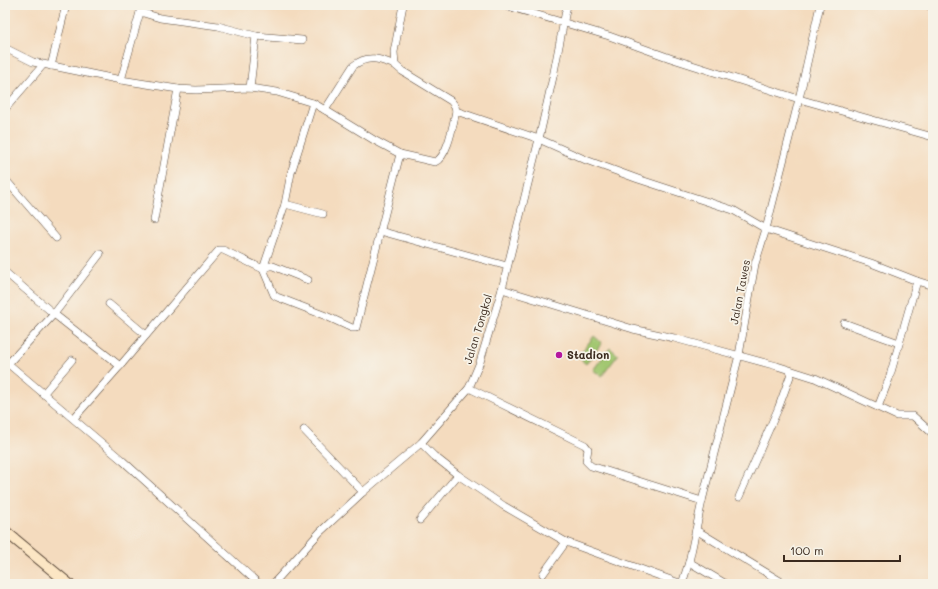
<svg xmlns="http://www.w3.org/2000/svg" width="938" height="589" font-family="Mali,sans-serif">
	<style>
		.garden { fill: #a2c771; stroke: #6e7848 }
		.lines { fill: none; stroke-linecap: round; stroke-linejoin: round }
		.minor-casing { stroke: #574536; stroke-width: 8 }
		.secondary-casing { stroke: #574536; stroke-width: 12 }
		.minor { stroke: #fff; stroke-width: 7 }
		.secondary { stroke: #fce6c4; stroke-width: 10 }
		.poi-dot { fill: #b5179e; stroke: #f7f3e8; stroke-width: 1.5 }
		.labels { text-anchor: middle; stroke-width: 3.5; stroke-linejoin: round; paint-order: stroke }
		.street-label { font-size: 11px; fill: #3b2a1e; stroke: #f7f3e8 }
		.poi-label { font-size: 11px; font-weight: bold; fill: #3b2a1e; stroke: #f7f3e8; text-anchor: start }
	</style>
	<rect width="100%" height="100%" fill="#f7f3e8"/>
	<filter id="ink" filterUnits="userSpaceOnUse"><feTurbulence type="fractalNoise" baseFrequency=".025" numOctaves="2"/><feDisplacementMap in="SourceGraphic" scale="8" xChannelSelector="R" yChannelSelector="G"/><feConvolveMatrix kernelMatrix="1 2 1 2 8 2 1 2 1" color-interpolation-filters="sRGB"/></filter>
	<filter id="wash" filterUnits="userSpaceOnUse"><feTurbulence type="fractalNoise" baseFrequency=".012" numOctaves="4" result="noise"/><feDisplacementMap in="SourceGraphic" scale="16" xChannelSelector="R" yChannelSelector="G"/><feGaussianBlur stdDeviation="0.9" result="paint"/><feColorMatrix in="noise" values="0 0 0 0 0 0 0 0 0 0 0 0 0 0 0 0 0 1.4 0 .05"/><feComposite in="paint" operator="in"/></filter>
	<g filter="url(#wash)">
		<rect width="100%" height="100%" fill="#f4dbbe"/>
		<g class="garden">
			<path d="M594,336L602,343L586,364L578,357Z"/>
			<path d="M610,348L618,355L602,376L593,370Z"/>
		</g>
	</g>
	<g filter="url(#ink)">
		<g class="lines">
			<defs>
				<g id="minor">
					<path d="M403,5L394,52L395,65L402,71L451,101L455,106L456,111"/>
					<path d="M504,5L609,36L670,58L799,99L933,137"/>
					<path d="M927,5L933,7"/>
					<path d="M140,12L160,18L218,26L256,36L302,40"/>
					<path d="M5,48L33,62L121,80L178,89L196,90L250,88L277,92L313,103L325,110L374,140L400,154L435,162C448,157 453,124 456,111L539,139L586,160L638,179L733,210L766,229L871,263L917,281L933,286"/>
					<path d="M51,66L66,5"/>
					<path d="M121,80L142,5"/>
					<path d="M250,88L256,36"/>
					<path d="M313,103L291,173L285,204L263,269L274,295L277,297L326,316L352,328H356L400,154"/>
					<path d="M5,109L43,65"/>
					<path d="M325,110L353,66C368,54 380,59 395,65"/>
					<path d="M5,179L56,238"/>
					<path d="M285,204L323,214"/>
					<path d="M154,220L178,89"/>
					<path d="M380,231L507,266"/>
					<path d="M5,272L54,314L120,366"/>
					<path d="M502,289L633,329L674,338L777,366L815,378L897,416H913L933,434"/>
					<path d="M109,304L146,335"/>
					<path d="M844,323L899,343"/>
					<path d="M5,361L123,461L259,584"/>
					<path d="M6,366L54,314L100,254"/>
					<path d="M469,388L585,445L588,449L586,461L591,466L702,501"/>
					<path d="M43,394L72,360"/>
					<path d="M878,407L889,379L917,281"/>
					<path d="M74,418L120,366L219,250H223L263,269L269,266H273L308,280"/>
					<path d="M304,430L363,492"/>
					<path d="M421,443L434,456L458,475L504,506L566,542L682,584"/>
					<path d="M739,497L778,409L792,371"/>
					<path d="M420,520L458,475"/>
					<path d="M696,530L785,584"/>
					<path d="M689,562L726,584"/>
					<path d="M543,574L566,542"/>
					<path d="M273,584L320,532L363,492L421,443L469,388L480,362L502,289L539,139L553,77L567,5"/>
					<path d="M682,584L689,562L702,501L739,355L755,264L766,229L799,99L820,5"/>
				</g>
				<path id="secondary" d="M5,531L69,584"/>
			</defs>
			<use href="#minor" class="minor-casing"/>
			<use href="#secondary" class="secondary-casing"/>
			<use href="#minor" class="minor"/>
			<use href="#secondary" class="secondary"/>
		</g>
	</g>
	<circle class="poi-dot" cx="559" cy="355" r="4"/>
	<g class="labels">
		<g class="street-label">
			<text transform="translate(740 292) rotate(-79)" y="4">Jalan Tawes</text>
			<text transform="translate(478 329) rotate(-73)" y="4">Jalan Tongkol</text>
		</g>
		<g class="poi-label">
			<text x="567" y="359">Stadion</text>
		</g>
	</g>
	<rect width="938" height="589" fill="none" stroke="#f7f3e8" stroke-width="20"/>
	<path d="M784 555v6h116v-6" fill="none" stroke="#3b2a1e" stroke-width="2"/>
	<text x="790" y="555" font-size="12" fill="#3b2a1e" stroke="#f7f3e8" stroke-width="3" paint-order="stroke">100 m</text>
</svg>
